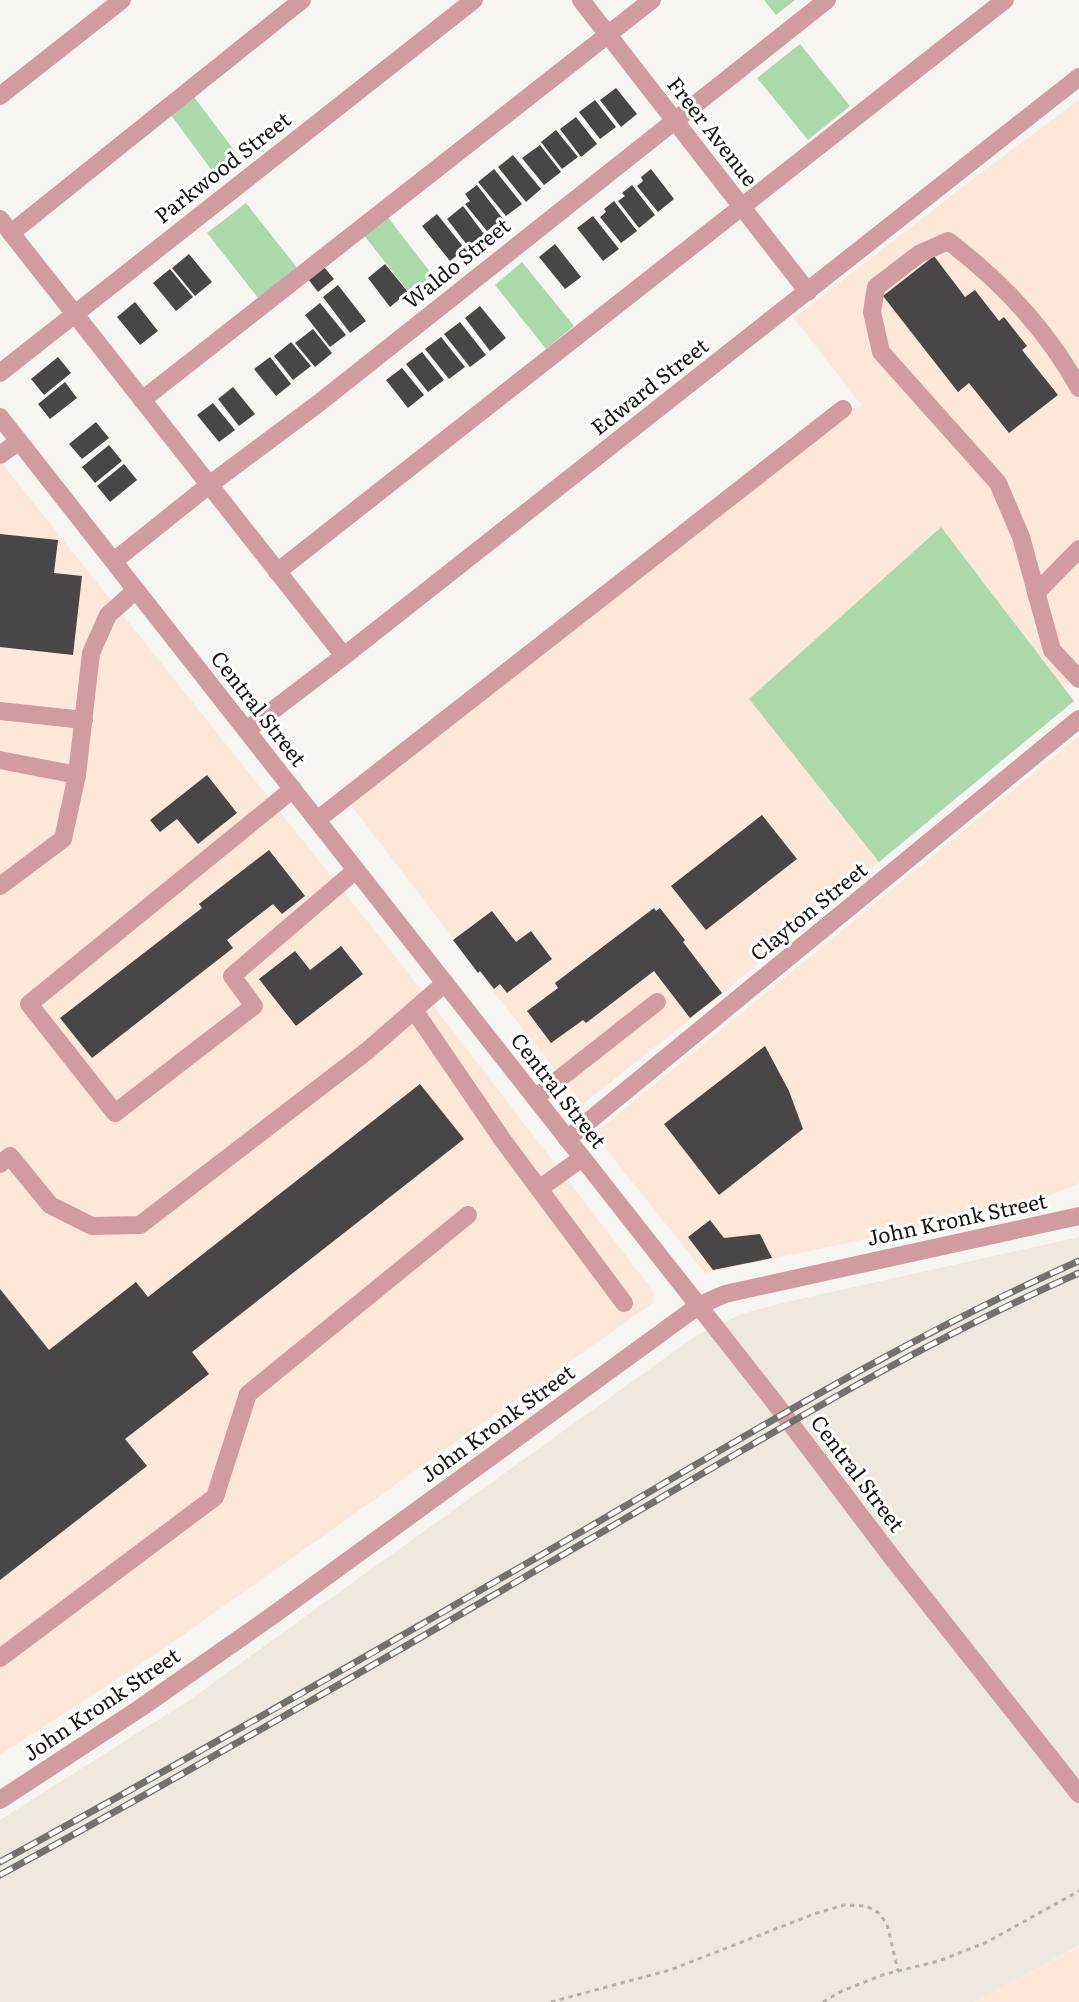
<svg xmlns="http://www.w3.org/2000/svg" width="1079" height="2002" font-family="Literata,serif">
	<style>
		.built { fill: #efe8de }
		.industrial { fill: #fce7d8 }
		.green { fill: #acd9ab }
		.building { fill: #494647 }
		.lines { fill: none; stroke-linecap: round; stroke-linejoin: round }
		.path { stroke: #b3b1af; stroke-width: 3; stroke-dasharray: 4.5 4.5; stroke-linecap: butt }
		.minor { stroke: #d19c9f; stroke-width: 18 }
		.rail-casing { stroke: #73716f; stroke-width: 7 }
		.rail { stroke: #fff; stroke-width: 4.5; stroke-dasharray: 14; stroke-linecap: butt }
		.labels { text-anchor: middle; stroke-width: 6; stroke-linejoin: round; paint-order: stroke }
		.street-label { font-size: 21px; fill: #161514; stroke: #fff }
	</style>
	<rect width="100%" height="100%" fill="#f7f5f2"/>
	<path class="built" d="M1079,1237V1946L975,2002H0V1820L188,1701L694,1337L741,1314L786,1302Z"/>
	<g class="industrial">
		<path d="M1079,100V676L1064,688L940,527L750,699L879,862L723,993L583,1104L510,1013L348,801L850,409L863,407L794,318L978,175Z"/>
		<path d="M0,461L395,956L653,1291L654,1302L156,1654L0,1755Z"/>
		<path d="M1079,736V1183L1026,1205L705,1273L594,1134Z"/>
		<path d="M1079,1947V2002H975Z"/>
	</g>
	<g class="green">
		<path d="M764,0H795L776,15Z"/>
		<path d="M800,44L850,106L808,140L757,78Z"/>
		<path d="M191,93L240,158L216,176L168,111Z"/>
		<path d="M246,203L298,269L259,299L207,233Z"/>
		<path d="M386,215L438,282L415,300L363,234Z"/>
		<path d="M522,262L574,326L546,349L495,285Z"/>
		<path d="M941,527L1074,701L879,862L749,699Z"/>
	</g>
	<g class="building">
		<path d="M616,88L637,114L621,127L600,100Z"/>
		<path d="M595,100L616,127L600,139L579,112Z"/>
		<path d="M576,117L597,144L581,157L560,129Z"/>
		<path d="M556,130L578,157L562,169L541,142Z"/>
		<path d="M540,145L561,172L544,185L522,158Z"/>
		<path d="M513,155L541,189L526,202L498,167Z"/>
		<path d="M494,169L522,204L506,216L478,182Z"/>
		<path d="M651,169L674,199L658,212L637,186L643,181L641,177Z"/>
		<path d="M477,185L503,219L487,231L465,204L470,201L465,194Z"/>
		<path d="M632,185L655,215L639,228L618,201L625,196L622,193Z"/>
		<path d="M614,201L637,231L621,243L600,217L606,212L604,209Z"/>
		<path d="M463,206L484,234L468,246L447,219Z"/>
		<path d="M437,214L465,249L450,261L422,226Z"/>
		<path d="M593,216L619,249L603,261L577,228Z"/>
		<path d="M555,244L581,277L565,289L539,257Z"/>
		<path d="M189,254L212,282L195,296L172,268Z"/>
		<path d="M934,256L965,297L975,290L999,321L1004,317L1027,346L1022,350L1058,395L1009,433L969,383L958,392L883,296Z"/>
		<path d="M385,264L408,292L390,307L368,278Z"/>
		<path d="M324,267L334,279L318,292L308,279Z"/>
		<path d="M170,269L193,297L176,311L153,283Z"/>
		<path d="M338,285L366,321L350,333L323,297Z"/>
		<path d="M135,302L158,331L140,345L117,317Z"/>
		<path d="M320,303L346,335L330,347L305,315Z"/>
		<path d="M480,306L506,338L490,351L465,318Z"/>
		<path d="M460,322L486,355L470,367L444,334Z"/>
		<path d="M313,329L332,353L315,367L295,343Z"/>
		<path d="M441,337L465,367L449,379L425,349Z"/>
		<path d="M291,342L311,366L293,380L274,356Z"/>
		<path d="M422,352L444,380L428,392L406,364Z"/>
		<path d="M58,357L71,373L44,395L31,379Z"/>
		<path d="M270,357L291,384L276,396L254,369Z"/>
		<path d="M402,368L424,395L408,408L386,380Z"/>
		<path d="M65,382L77,398L50,419L38,404Z"/>
		<path d="M233,387L255,414L239,426L218,399Z"/>
		<path d="M213,403L235,430L219,442L197,415Z"/>
		<path d="M96,422L109,438L82,459L69,444Z"/>
		<path d="M109,445L122,461L95,483L82,467Z"/>
		<path d="M124,464L137,480L110,502L97,486Z"/>
		<path d="M0,534L58,540L54,573L82,576L73,655L0,647Z"/>
		<path d="M207,775L237,813L198,844L177,819L160,832L150,820Z"/>
		<path d="M762,815L797,859L706,930L671,886Z"/>
		<path d="M269,850L305,896L282,914L273,904L227,940L233,948L92,1058L60,1018L202,908L199,904Z"/>
		<path d="M654,908L656,911L660,908L685,940L683,942L722,993L690,1018L654,971L586,1023L583,1020L551,1043L527,1011L558,988L555,983Z"/>
		<path d="M492,911L516,942L531,931L552,959L507,993L500,984L494,989L480,971L478,973L453,940Z"/>
		<path d="M341,946L363,974L296,1026L259,979L295,951L310,970Z"/>
		<path d="M765,1046L789,1091L803,1129L719,1195L664,1124Z"/>
		<path d="M420,1084L464,1139L192,1352L209,1374L125,1439L147,1466L0,1580V1289L49,1350L136,1282L148,1297Z"/>
		<path d="M710,1220L724,1238L760,1234L772,1258L713,1270L688,1237Z"/>
	</g>
	<g class="lines">
		<g class="path">
			<path d="M551,2002L670,1970L814,1914L844,1905L866,1906L879,1913L887,1924L898,1971"/>
			<path d="M823,2002L842,1991L885,1974L939,1961L987,1942L1079,1891"/>
		</g>
		<g class="minor">
			<path d="M581,0L808,292"/>
			<path d="M0,96L122,0"/>
			<path d="M0,219L344,656"/>
			<path d="M11,233L302,0"/>
			<path d="M0,373L474,0"/>
			<path d="M1079,388C1047,330 1001,281 948,241L919,254L876,287L872,312L881,352L998,483L1021,537L1052,650L1079,679"/>
			<path d="M142,400L652,0"/>
			<path d="M0,417L775,1403L894,1560L1079,1794"/>
			<path d="M0,455L19,441"/>
			<path d="M114,561L209,485L319,403L827,0"/>
			<path d="M277,572L1005,0"/>
			<path d="M1036,593L1079,549"/>
			<path d="M0,711L84,720"/>
			<path d="M247,730L344,656L1079,77"/>
			<path d="M0,760L77,775L91,653L108,615L136,590"/>
			<path d="M293,789L29,1004L115,1113L254,1006L232,976L356,870"/>
			<path d="M317,820L843,409"/>
			<path d="M0,886L63,839L77,775"/>
			<path d="M414,1010L502,1139L624,1303"/>
			<path d="M535,1098L657,1002"/>
			<path d="M567,1139L1079,719"/>
			<path d="M0,1164L10,1156L50,1205L92,1226L140,1225L367,1051L445,983"/>
			<path d="M539,1189L582,1158"/>
			<path d="M0,1658L215,1497L248,1394L468,1215"/>
			<path d="M0,1800L139,1709L272,1616L698,1306L725,1294L1079,1216"/>
		</g>
		<defs>
			<g id="rail">
				<path d="M0,1862C207,1749 411,1631 615,1512C767,1423 918,1332 1079,1261"/>
				<path d="M0,1875C209,1761 415,1641 621,1521C771,1434 920,1343 1079,1273"/>
			</g>
		</defs>
		<use href="#rail" class="rail-casing"/>
		<use href="#rail" class="rail"/>
	</g>
	<g class="labels">
		<g class="street-label">
			<text transform="translate(712 132) rotate(52)" y="7">Freer Avenue</text>
			<text transform="translate(223 168) rotate(-38)" y="7">Parkwood Street</text>
			<text transform="translate(457 264) rotate(-39)" y="7">Waldo Street</text>
			<text transform="translate(650 387) rotate(-38)" y="7">Edward Street</text>
			<text transform="translate(258 709) rotate(52)" y="7">Central Street</text>
			<text transform="translate(809 912) rotate(-39)" y="7">Clayton Street</text>
			<text transform="translate(558 1091) rotate(52)" y="7">Central Street</text>
			<text transform="translate(957 1220) rotate(-12)" y="7">John Kronk Street</text>
			<text transform="translate(498 1424) rotate(-36)" y="7">John Kronk Street</text>
			<text transform="translate(857 1474) rotate(53)" y="7">Central Street</text>
			<text transform="translate(102 1705) rotate(-34)" y="7">John Kronk Street</text>
		</g>
	</g>
</svg>
